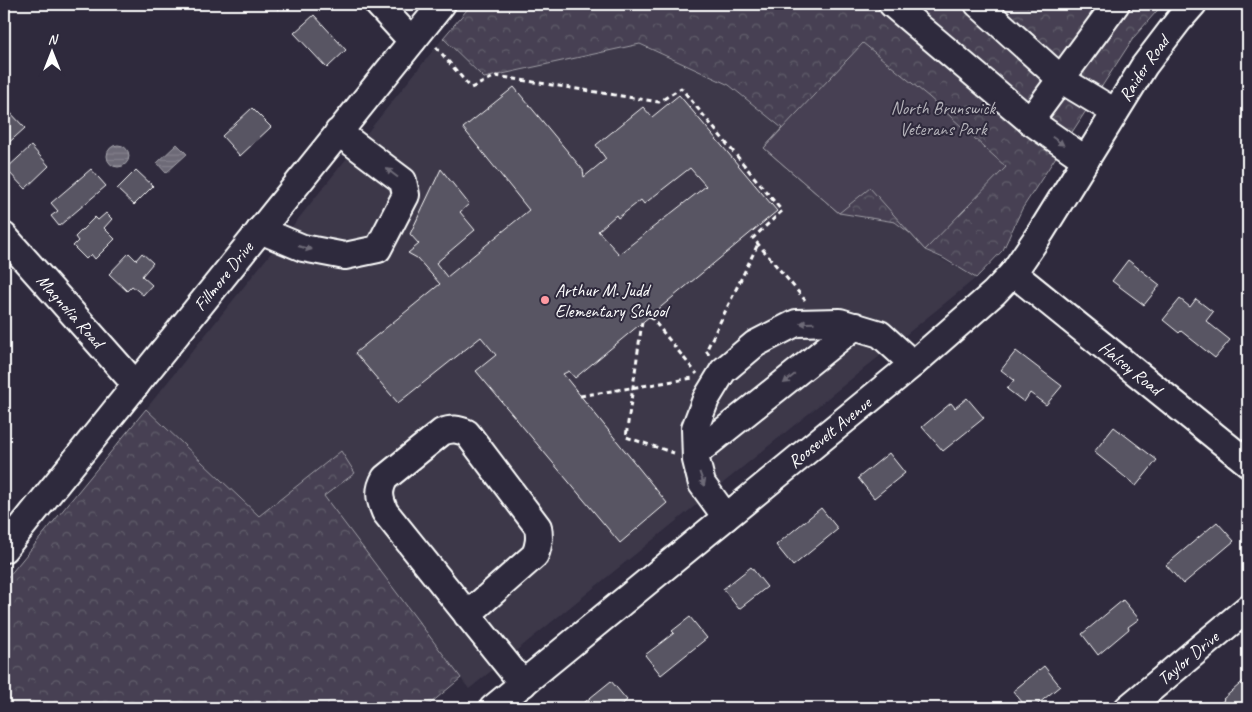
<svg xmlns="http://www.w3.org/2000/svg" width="1252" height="712" font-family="Caveat,sans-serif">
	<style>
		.built { fill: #3c3749 }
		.forest { fill: url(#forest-crowns); stroke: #a2a0a8 }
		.pitch { fill: #464152; stroke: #a2a0a8 }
		.water { fill: url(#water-rules); stroke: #a7a6ad }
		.building { fill: #595564; stroke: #fff; fill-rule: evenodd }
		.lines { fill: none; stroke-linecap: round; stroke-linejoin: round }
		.minor-casing { stroke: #fff; stroke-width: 30 }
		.path { stroke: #fff; stroke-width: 3; stroke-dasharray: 5 4; stroke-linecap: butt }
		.minor { stroke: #2f2a3d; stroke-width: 26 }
		.oneway { fill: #6d6a77 }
		.poi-dot { fill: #ff9aa2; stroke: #2f2a3d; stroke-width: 2 }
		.labels { text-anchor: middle; stroke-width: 4; stroke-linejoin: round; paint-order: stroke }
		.street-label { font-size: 18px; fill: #fff; stroke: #2f2a3d }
		.park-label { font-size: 18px; fill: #b5b3ba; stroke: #2f2a3d }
		.poi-label { font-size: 18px; fill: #fff; stroke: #2f2a3d; text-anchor: start }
	</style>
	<defs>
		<pattern id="forest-crowns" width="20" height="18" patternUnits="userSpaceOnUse" patternTransform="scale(1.25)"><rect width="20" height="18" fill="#464152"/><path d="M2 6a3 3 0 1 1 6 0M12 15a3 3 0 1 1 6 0" fill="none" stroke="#625e6c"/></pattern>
		<pattern id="water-rules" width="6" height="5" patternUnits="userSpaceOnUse" patternTransform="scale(1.25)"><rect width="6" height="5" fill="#6d6a77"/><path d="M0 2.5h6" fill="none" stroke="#83808b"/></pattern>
	</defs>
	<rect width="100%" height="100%" fill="#2f2a3d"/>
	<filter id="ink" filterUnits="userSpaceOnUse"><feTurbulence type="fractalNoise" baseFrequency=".02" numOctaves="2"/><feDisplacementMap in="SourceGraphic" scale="10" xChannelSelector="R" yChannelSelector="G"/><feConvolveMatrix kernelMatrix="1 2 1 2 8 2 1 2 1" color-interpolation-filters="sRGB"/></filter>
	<g filter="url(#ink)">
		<path class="built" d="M443,38L484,78L639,44L729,85L782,128L764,148L839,212L895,222L911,234L925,250L976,278L469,689L309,477L259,516L146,409Z"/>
		<g class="forest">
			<path d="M472,4H1163L1134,37L1022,209L1003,250L976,278L943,258L925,250L911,234L895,222L839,213L764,148L782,128L729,85L640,44L484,78L443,38Z"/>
			<path d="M146,409L259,516L341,451L355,473L324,496L461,678L425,708H4V582Z"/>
		</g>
		<path class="pitch" d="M863,43L929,97L1006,167L925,250L870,188L839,213L764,148Z"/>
		<g class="water">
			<path d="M177,144L187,154L166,173L157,163Z"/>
			<circle cx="118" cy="156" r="11"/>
		</g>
		<g class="building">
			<path d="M273,4H286L278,10Z"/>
			<path d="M314,15L346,50L327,68L294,33Z"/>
			<path d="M514,87L583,170L584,177L606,159L596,145L643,107L652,117L679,95L777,211L575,378L569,371L563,374L667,503L620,543L476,371L496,355L481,337L398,403L355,353L440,284L417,258L408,253L419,244L410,234L441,169L469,204L460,212L475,230L436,263L447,277L529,210L463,128ZM690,168L706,186L619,254L598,231L616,215L618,218L641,200L644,204Z"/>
			<path d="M252,108L271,127L240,156L222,136Z"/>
			<path d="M7,109L25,128L4,147V113Z"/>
			<path d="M31,146L49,166L25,189L6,169Z"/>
			<path d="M91,169L106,186L59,226L51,216L58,211L51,203Z"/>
			<path d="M136,170L153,186L134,205L117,189Z"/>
			<path d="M106,213L112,219L104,228L115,239L95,259L91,254L86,259L73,246L78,241L75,237L95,217L98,220Z"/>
			<path d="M129,253L136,260L142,253L153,263L142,276L152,285L143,295L132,286L127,291L109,274Z"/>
			<path d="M1128,260L1160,285L1144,305L1112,281Z"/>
			<path d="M1180,299L1190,307L1196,299L1213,312L1206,321L1230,340L1215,358L1181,331L1179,333L1163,320Z"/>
			<path d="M1016,351L1062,386L1046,405L1030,393L1024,402L1007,389L1014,380L1001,370Z"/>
			<path d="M967,398L984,418L943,451L922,427L951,403L955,408Z"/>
			<path d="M1114,427L1157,460L1136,486L1094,452Z"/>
			<path d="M889,453L905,473L874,498L858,478Z"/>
			<path d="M821,508L838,529L793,566L776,545Z"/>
			<path d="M1217,522L1234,541L1183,584L1166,565Z"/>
			<path d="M751,567L767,587L739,609L723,589Z"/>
			<path d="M1123,600L1139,619L1128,627L1129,629L1098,655L1082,634Z"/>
			<path d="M690,617L707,638L661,675L645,655L674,633L672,631Z"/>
			<path d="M1044,666L1060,686L1033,708H1027L1013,691Z"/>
			<path d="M1248,677V708H1214L1224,700L1223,699Z"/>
			<path d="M611,681L627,700L618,708H582L580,706Z"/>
		</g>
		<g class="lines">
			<defs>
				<g id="minor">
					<path d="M378,4L412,41"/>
					<path d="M892,4L1030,121L1086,160"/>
					<path d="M978,4L1062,80L1115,112"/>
					<path d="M1030,121L1116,4"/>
					<path d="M260,230L303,248L345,256L378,249L406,195L403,181L338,132"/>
					<path id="s1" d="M4,236L136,385"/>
					<path id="s2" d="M1013,273L1248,463"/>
					<path d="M696,453L855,326"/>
					<path d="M726,517L702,484L696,460L695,428L706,399L723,371L755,344L796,323L840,322L880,334L913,364"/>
					<path id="s3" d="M4,549L442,4"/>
					<path d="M467,615L535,555C539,545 540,538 538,527L467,433C458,429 452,428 442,432L385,478C378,490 379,498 385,512C431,569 477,627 523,684"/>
					<path id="s4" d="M493,708L913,364L994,293L1013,273L1041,232L1144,66L1179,20L1193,4"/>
					<path id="s5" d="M1128,708L1248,608"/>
				</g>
			</defs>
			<use href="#minor" class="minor-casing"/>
			<g class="path">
				<path d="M436,47L471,88L496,76L659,102L681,88L782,211L753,238L805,300"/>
				<path d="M650,316L697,374"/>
				<path d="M642,322L626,437L674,453"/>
				<path d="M709,355L706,351L758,244"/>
				<path d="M580,396L693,378"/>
			</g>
			<use href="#minor" class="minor"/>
		</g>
		<defs><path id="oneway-solid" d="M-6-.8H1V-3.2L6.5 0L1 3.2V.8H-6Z" transform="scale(1.25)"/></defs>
		<g class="oneway">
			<use href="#oneway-solid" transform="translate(1058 141) rotate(35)"/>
			<use href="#oneway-solid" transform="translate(392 173) rotate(-143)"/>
			<use href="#oneway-solid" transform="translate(305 248) rotate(15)"/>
			<use href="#oneway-solid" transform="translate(807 323) rotate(179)"/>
			<use href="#oneway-solid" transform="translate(789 379) rotate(141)"/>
			<use href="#oneway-solid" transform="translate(702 479) rotate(70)"/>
		</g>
	</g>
	<circle class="poi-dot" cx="545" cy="300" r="5"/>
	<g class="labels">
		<g class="street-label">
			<text dy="6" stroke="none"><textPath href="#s4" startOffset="921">Raider Road</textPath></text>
			<text dy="6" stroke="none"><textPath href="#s3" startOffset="350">Fillmore Drive</textPath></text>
			<text dy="6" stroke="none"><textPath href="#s1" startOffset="100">Magnolia Road</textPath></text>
			<text dy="6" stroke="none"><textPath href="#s2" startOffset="151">Halsey Road</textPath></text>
			<text dy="6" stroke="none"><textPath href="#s4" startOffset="435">Roosevelt Avenue</textPath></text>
			<text dy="6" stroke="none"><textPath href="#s5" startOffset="78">Taylor Drive</textPath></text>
		</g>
		<g class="park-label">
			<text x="943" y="114">North Brunswick<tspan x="943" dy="21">Veterans Park</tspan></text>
		</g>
		<g class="poi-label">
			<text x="555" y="296">Arthur M. Judd<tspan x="555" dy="21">Elementary School</tspan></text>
		</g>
	</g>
	<rect width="1252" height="712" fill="none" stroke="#2f2a3d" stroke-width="20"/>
	<rect x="10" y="10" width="1232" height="692" fill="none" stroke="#fff" stroke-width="2" filter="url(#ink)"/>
	<g transform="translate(52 52)" stroke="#2f2a3d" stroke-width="4" paint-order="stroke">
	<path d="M0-4L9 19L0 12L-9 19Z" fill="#ffffff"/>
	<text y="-8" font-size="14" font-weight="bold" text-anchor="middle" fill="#ffffff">N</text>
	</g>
</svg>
